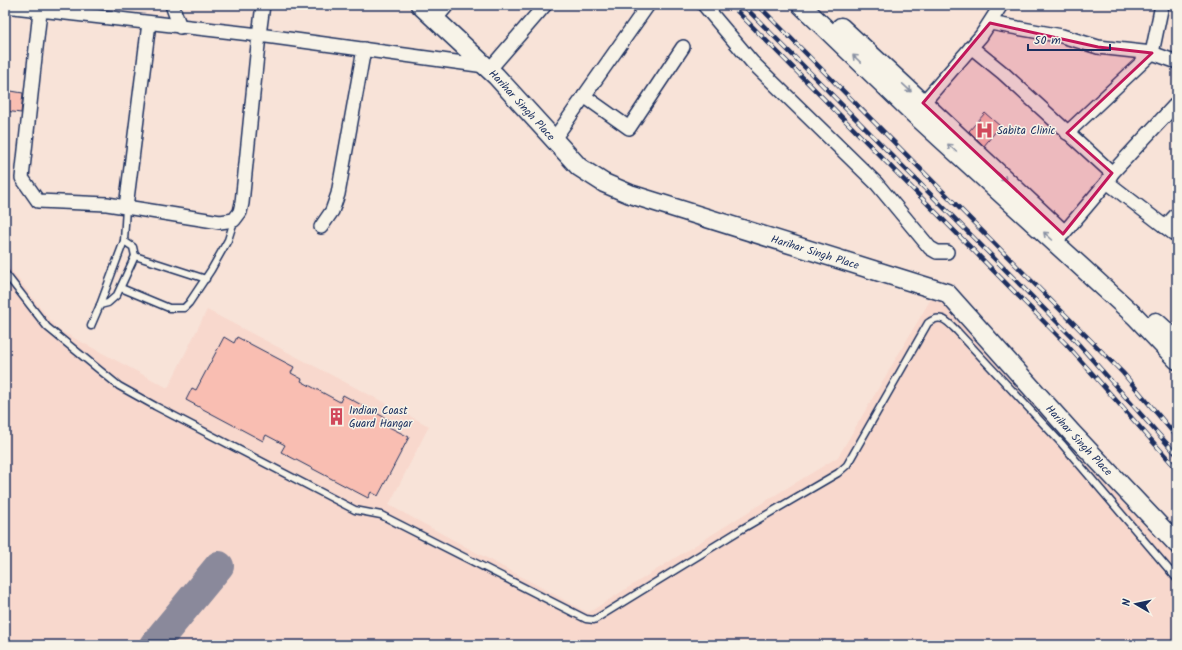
<svg xmlns="http://www.w3.org/2000/svg" width="1182" height="650" font-family="Kalam,sans-serif">
	<style>
		.built { fill: #f8d8cd }
		.lines { fill: none; stroke-linecap: round; stroke-linejoin: round }
		.taxiway { stroke: #8a899b; stroke-width: 30 }
		.building { fill: #f9beb2; stroke: #1b2f5e }
		.lane-casing { stroke: #1b2f5e; stroke-width: 9 }
		.street-casing { stroke: #1b2f5e; stroke-width: 16 }
		.secondary-casing { stroke: #1b2f5e; stroke-width: 21 }
		.lane { stroke: #f7f3e8; stroke-width: 6 }
		.street { stroke: #f7f3e8; stroke-width: 13 }
		.secondary { stroke: #f7f3e8; stroke-width: 18 }
		.rail-casing { stroke: #1b2f5e; stroke-width: 4.5 }
		.rail { stroke: #f7f3e8; stroke-width: 3; stroke-dasharray: 9; stroke-linecap: butt }
		.oneway { stroke: #8991a3 }
		.marked { fill: #c2185b; fill-opacity: 0.2; stroke: #c2185b; stroke-width: 3; stroke-linejoin: round }
		.labels { text-anchor: middle; stroke-width: 3; stroke-linejoin: round; paint-order: stroke }
		.street-label { font-size: 11px; fill: #1b2f5e; stroke: #f7f3e8 }
		.poi-label { font-size: 11px; fill: #1b2f5e; stroke: #f7f3e8; text-anchor: start }
	</style>
	<rect width="100%" height="100%" fill="#f8e3d8"/>
	<filter id="ink" filterUnits="userSpaceOnUse"><feTurbulence type="fractalNoise" baseFrequency=".025" numOctaves="2"/><feDisplacementMap in="SourceGraphic" scale="8" xChannelSelector="R" yChannelSelector="G"/><feConvolveMatrix kernelMatrix="1 2 1 2 8 2 1 2 1" color-interpolation-filters="sRGB"/></filter>
	<g filter="url(#ink)">
		<path class="built" d="M5,262L57,329L168,388L207,310L429,426L389,505L588,613L759,505L838,457L935,292L1177,558V645H5Z"/>
		<g class="lines">
			<path class="taxiway" d="M154,645L219,566"/>
		</g>
		<g class="building">
			<path d="M5,90L23,93L21,113L5,111Z"/>
			<path d="M985,113L1000,126L984,146L969,131Z"/>
			<path d="M224,337L234,343L237,337L294,367L291,373L302,379L301,381L340,402L343,395L393,422L389,427L409,437L378,496L371,492L368,498L281,452L285,445L266,435L263,441L186,400L192,388L196,390Z"/>
		</g>
		<g class="lines">
			<defs>
				<g id="lane">
					<path d="M135,256L206,279"/>
					<path d="M5,273L47,327L119,386L155,406L355,510L381,515L586,619L594,620L742,529L838,473L847,465L928,323C941,313 947,321 957,331L1062,444L1177,579"/>
					<path d="M121,288L169,308H184L189,303L211,270L228,240L234,221"/>
					<path d="M100,305L108,303L117,295L135,256L133,247L124,241"/>
					<path d="M91,326L100,305L124,241L126,207"/>
				</g>
				<g id="street">
					<path d="M172,5L180,27"/>
					<path d="M263,5L259,35L485,66"/>
					<path d="M704,5L752,62L877,184L930,248L937,252H947"/>
					<path d="M5,6L259,35L242,203L240,212L234,220L220,222L107,204L38,201L22,178L40,11"/>
					<path d="M990,23L1062,36L1098,47L1152,53L1177,62"/>
					<path d="M971,47L1003,73L1112,173"/>
					<path d="M489,70L545,5"/>
					<path d="M584,96L629,128L683,47"/>
					<path d="M923,103L981,36L1001,5"/>
					<path d="M1067,133L1152,53L1162,5"/>
					<path d="M554,139L648,5"/>
					<path d="M1107,182L1177,236"/>
					<path d="M126,207L149,23"/>
					<path d="M321,227L332,211L338,194L364,49"/>
					<path d="M1165,227L1177,214"/>
					<path d="M1063,234L1107,182L1112,173L1177,103"/>
				</g>
				<g id="secondary">
					<path id="s1" d="M420,5L496,76L579,167L604,183L630,194L947,293L1072,433L1177,544"/>
					<path d="M801,5L913,113L1135,316L1177,360"/>
					<path d="M434,17L444,5"/>
					<path d="M841,27L907,88L1058,229"/>
					<path d="M1156,322L1177,341"/>
				</g>
			</defs>
			<use href="#lane" class="lane-casing"/>
			<use href="#street" class="street-casing"/>
			<use href="#secondary" class="secondary-casing"/>
			<use href="#lane" class="lane"/>
			<use href="#street" class="street"/>
			<use href="#secondary" class="secondary"/>
			<defs>
				<g id="rail">
					<path d="M731,5L1066,344L1177,469"/>
					<path d="M743,5L1073,338L1177,455"/>
					<path d="M758,5L1123,373L1177,437"/>
				</g>
			</defs>
			<use href="#rail" class="rail-casing"/>
			<use href="#rail" class="rail"/>
		</g>
		<defs><path id="oneway-shaft" d="M-6 0H5M1.5-3L5.5 0L1.5 3" fill="none" stroke-width="1.6" stroke-linecap="round" stroke-linejoin="round"/></defs>
		<g class="oneway">
			<use href="#oneway-shaft" transform="translate(857 59) rotate(-136)"/>
			<use href="#oneway-shaft" transform="translate(907 88) rotate(43)"/>
			<use href="#oneway-shaft" transform="translate(952 148) rotate(-138)"/>
			<use href="#oneway-shaft" transform="translate(1002 177) rotate(43)"/>
			<use href="#oneway-shaft" transform="translate(1048 236) rotate(-138)"/>
		</g>
	</g>
	<path class="marked" d="M990,23L1098,47L1152,53L1067,133L1112,173L1063,234L923,103Z"/>
	<defs>
		<symbol id="hospital-bare" viewBox="-9 -9 18 18"><path d="M-5-5h3v3.5h4V-5h3V5h-3V1.5h-4V5h-3Z" fill="#d1495b" stroke="#f7f3e8" stroke-width="2.5" paint-order="stroke"/></symbol>
		<symbol id="building-bare" viewBox="-9 -9 18 18"><path d="M-4-6H4V6H1V3H-1V6H-4ZM-2.5-4.3h1.7v1.8h-1.7ZM.8-4.3h1.7v1.8H.8ZM-2.5-1h1.7V.8h-1.7ZM.8-1h1.7V.8H.8Z" fill="#d1495b" stroke="#f7f3e8" stroke-width="2.5" paint-order="stroke"/></symbol>
	</defs>
	<g fill-rule="evenodd">
		<use href="#hospital-bare" x="972" y="118" width="25" height="25"/>
		<use href="#building-bare" x="324" y="404" width="25" height="25"/>
	</g>
	<g class="labels">
		<g class="street-label">
			<text dy="4" stroke="none"><textPath href="#s1" startOffset="143">Harihar Singh Place</textPath></text>
			<text dy="4" stroke="none"><textPath href="#s1" startOffset="479">Harihar Singh Place</textPath></text>
			<text dy="4" stroke="none"><textPath href="#s1" startOffset="815">Harihar Singh Place</textPath></text>
		</g>
		<g class="poi-label">
			<text x="997" y="134">Sabita Clinic</text>
			<text x="349" y="414">Indian Coast<tspan x="349" dy="13">Guard Hangar</tspan></text>
		</g>
	</g>
	<rect width="1182" height="650" fill="none" stroke="#f7f3e8" stroke-width="20"/>
	<rect x="10" y="10" width="1162" height="630" fill="none" stroke="#1b2f5e" stroke-width="1.5" filter="url(#ink)"/>
	<g transform="translate(1136 604) rotate(279)" stroke="#f7f3e8" stroke-width="3" paint-order="stroke">
	<path d="M0-3L7 15L0 10L-7 15Z" fill="#1b2f5e"/>
	<text y="-6" font-size="11" font-weight="bold" text-anchor="middle" fill="#1b2f5e">N</text>
	</g>
	<path d="M1028 44v6h82v-6" fill="none" stroke="#1b2f5e" stroke-width="2"/>
	<text x="1034" y="44" font-size="12" fill="#1b2f5e" stroke="#f7f3e8" stroke-width="3" paint-order="stroke">50 m</text>
</svg>
